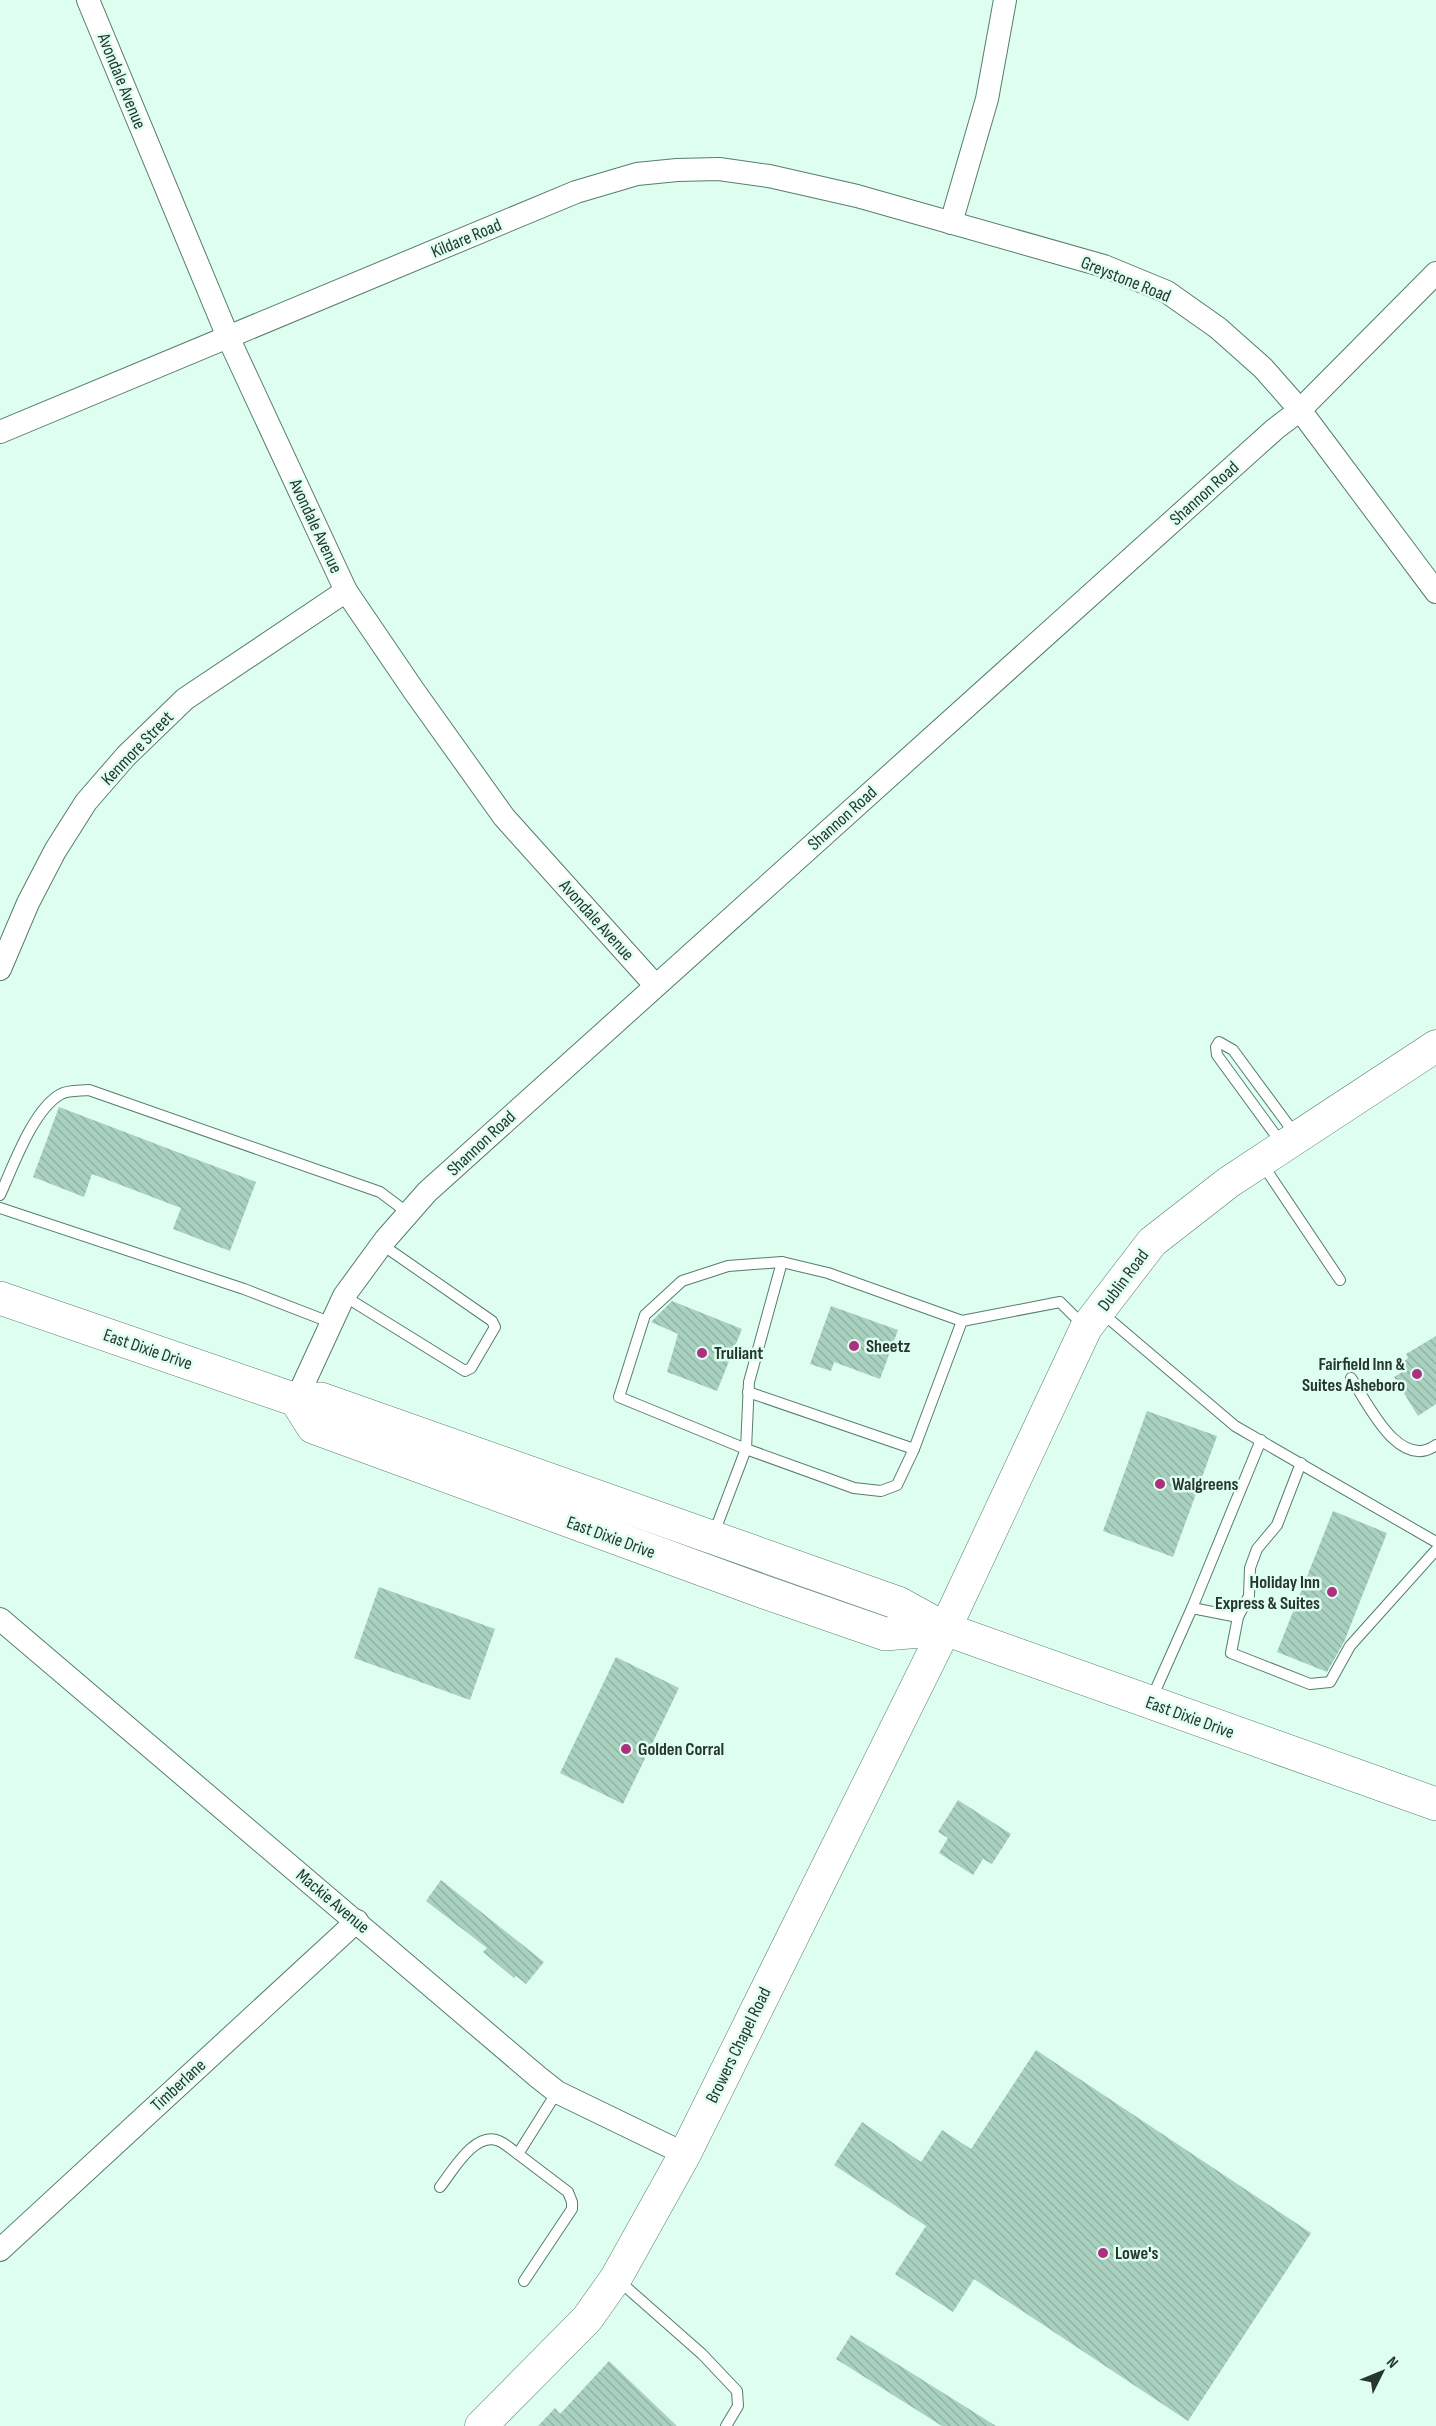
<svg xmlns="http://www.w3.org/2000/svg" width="1436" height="2426" font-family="'Sofia Sans Condensed',sans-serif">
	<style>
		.building { fill: url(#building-back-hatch) }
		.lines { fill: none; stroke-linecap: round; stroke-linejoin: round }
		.lane-casing { stroke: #577d6d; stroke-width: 12 }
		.street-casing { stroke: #577d6d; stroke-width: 24 }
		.secondary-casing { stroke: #577d6d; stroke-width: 33 }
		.primary-casing { stroke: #577d6d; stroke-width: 34 }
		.lane { stroke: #fff; stroke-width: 10 }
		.street { stroke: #fff; stroke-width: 22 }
		.secondary { stroke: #fff; stroke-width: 32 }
		.primary { stroke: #fff; stroke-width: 33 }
		.poi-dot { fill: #ad2f7f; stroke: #defeef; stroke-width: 2 }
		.labels { text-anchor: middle; stroke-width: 5; stroke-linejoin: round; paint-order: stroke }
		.street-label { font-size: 18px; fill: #273730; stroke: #defeef }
		.poi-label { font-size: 18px; font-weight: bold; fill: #273730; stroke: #defeef; text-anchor: start }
	</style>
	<defs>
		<pattern id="building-back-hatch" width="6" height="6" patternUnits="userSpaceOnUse" patternTransform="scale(1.5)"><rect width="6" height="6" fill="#a9d1bf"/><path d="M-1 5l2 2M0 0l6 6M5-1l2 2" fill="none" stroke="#91b4a4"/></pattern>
	</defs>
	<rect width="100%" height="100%" fill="#defeef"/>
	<g class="building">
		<path d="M59,1107L256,1182L230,1251L173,1229L181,1208L92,1174L84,1197L33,1177Z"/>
		<path d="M672,1301L742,1329L717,1391L667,1372L678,1334L651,1322Z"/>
		<path d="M831,1306L898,1330L880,1379L834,1362L831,1371L810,1364Z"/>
		<path d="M1436,1336V1404L1418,1416L1394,1377L1404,1371L1401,1364L1408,1358L1406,1354Z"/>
		<path d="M1147,1411L1217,1436L1173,1557L1103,1531Z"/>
		<path d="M1333,1511L1387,1533L1344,1642L1327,1672L1277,1652Z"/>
		<path d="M379,1587L495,1629L470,1700L354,1658Z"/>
		<path d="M616,1657L679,1688L623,1804L560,1773Z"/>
		<path d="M958,1800L1011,1834L992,1864L983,1859L973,1875L939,1853L948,1838L938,1832Z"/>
		<path d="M441,1880L544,1962L526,1984L516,1976L514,1978L483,1952L487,1948L426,1901Z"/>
		<path d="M1036,2050L1311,2233L1188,2421L974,2279L953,2312L895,2274L926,2226L834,2165L862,2122L921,2162L942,2130L971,2149Z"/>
		<path d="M851,2335L996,2426H942L836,2359Z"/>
		<path d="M609,2361L677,2426H538L555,2408L560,2414Z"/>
	</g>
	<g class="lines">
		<defs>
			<g id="lane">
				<path d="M1282,1144L1217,1055L1216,1047L1219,1042L1233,1050L1295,1134"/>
				<path d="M1261,1162L1340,1280"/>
				<path d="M0,1195C13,1167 33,1109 61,1094C68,1090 80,1091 89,1090L380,1192L408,1213"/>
				<path d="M0,1208L244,1289L332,1323"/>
				<path d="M782,1262L828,1273L962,1321L914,1449L897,1485L881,1491L854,1488L746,1449L619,1397L645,1315L682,1281L728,1266Z"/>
				<path d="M344,1296L465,1371L471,1368L495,1327L492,1321L381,1244"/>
				<path d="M1102,1313L1235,1426L1436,1542"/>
				<path d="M962,1321L1060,1302L1083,1325"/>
				<path d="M1351,1378C1367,1402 1399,1472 1436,1445"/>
				<path d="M748,1392L914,1449"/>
				<path d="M714,1533L746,1449L749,1382L782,1262"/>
				<path d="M1192,1608L1261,1440"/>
				<path d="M1238,1617L1249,1596L1250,1568L1257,1549L1277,1525L1301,1463"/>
				<path d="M1151,1700L1192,1608L1238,1617L1231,1653L1310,1684L1330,1682L1350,1646L1436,1550"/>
				<path d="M518,2154L568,2192L572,2202V2209L524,2281"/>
				<path d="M440,2187C452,2172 475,2130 499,2141C506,2144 512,2150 518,2154L557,2092"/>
				<path d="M618,2280L702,2354L737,2391L738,2406L726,2426"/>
			</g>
			<g id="street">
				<path d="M88,0L228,337L346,591L414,691L504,817L655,985"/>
				<path d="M951,223L987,99L1005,0"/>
				<path d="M0,432L576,192L637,174L677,170L719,169L769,176L857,196L1104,266L1167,292L1218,328L1263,368L1300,410L1436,592"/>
				<path d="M0,969L28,903L55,851L86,802L126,756L185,699L346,591"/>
				<path d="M296,1400L344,1296L385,1240L427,1192L1275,429L1300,410L1436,273"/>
				<path d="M0,1619L538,2077L557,2092L685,2154"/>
				<path d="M0,2250L357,1921"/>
			</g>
			<path id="secondary" d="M481,2426L587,2319L616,2278L685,2154L945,1629L1086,1328L1152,1242L1229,1182L1436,1046"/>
			<g id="primary">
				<path d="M0,1298L296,1400L321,1399L898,1603L945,1629L1436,1804"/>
				<path d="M296,1400L313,1427L764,1592L885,1634L945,1629"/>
			</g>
		</defs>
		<use href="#lane" class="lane-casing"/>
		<use href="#street" class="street-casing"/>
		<use href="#secondary" class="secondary-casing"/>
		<use href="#primary" class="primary-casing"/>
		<use href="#lane" class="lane"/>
		<use href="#street" class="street"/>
		<use href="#secondary" class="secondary"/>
		<use href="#primary" class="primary"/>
	</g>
	<g class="poi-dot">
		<circle cx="854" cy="1346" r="6"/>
		<circle cx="702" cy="1353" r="6"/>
		<circle cx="1417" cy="1374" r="6"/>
		<circle cx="1160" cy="1484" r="6"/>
		<circle cx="1332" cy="1592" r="6"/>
		<circle cx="626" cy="1749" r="6"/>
		<circle cx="1103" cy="2253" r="6"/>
	</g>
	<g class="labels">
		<g class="street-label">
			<text transform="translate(122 81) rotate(68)" y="6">Avondale Avenue</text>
			<text transform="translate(466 238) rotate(-23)" y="6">Kildare Road</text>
			<text transform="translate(1126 279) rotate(22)" y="6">Greystone Road</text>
			<text transform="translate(1204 493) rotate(-42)" y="6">Shannon Road</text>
			<text transform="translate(316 526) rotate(65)" y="6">Avondale Avenue</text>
			<text transform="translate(137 748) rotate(-46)" y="6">Kenmore Street</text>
			<text transform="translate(842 818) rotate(-42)" y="6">Shannon Road</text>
			<text transform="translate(597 920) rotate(48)" y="6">Avondale Avenue</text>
			<text transform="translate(481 1143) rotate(-43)" y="6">Shannon Road</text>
			<text transform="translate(1123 1280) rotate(-53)" y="6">Dublin Road</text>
			<text transform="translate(148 1349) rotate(19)" y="6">East Dixie Drive</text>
			<text transform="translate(611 1537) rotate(20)" y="6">East Dixie Drive</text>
			<text transform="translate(1190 1717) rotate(20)" y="6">East Dixie Drive</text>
			<text transform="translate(333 1901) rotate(40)" y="6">Mackie Avenue</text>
			<text transform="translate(738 2045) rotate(-64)" y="6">Browers Chapel Road</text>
			<text transform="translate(178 2085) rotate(-43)" y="6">Timberlane</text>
		</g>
		<g class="poi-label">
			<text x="866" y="1352">Sheetz</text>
			<text x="714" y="1359">Truliant</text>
			<text x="1405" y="1370" text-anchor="end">Fairfield Inn &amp;<tspan x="1405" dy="21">Suites Asheboro</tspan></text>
			<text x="1172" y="1490">Walgreens</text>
			<text x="1320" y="1588" text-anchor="end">Holiday Inn<tspan x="1320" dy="21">Express &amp; Suites</tspan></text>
			<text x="638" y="1755">Golden Corral</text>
			<text x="1115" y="2259">Lowe's</text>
		</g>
	</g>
	<g transform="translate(1382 2372) rotate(47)" stroke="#defeef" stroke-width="4.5" paint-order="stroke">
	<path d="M0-4.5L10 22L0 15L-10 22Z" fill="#273730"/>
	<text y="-9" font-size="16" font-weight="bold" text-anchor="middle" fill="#273730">N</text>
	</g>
</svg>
